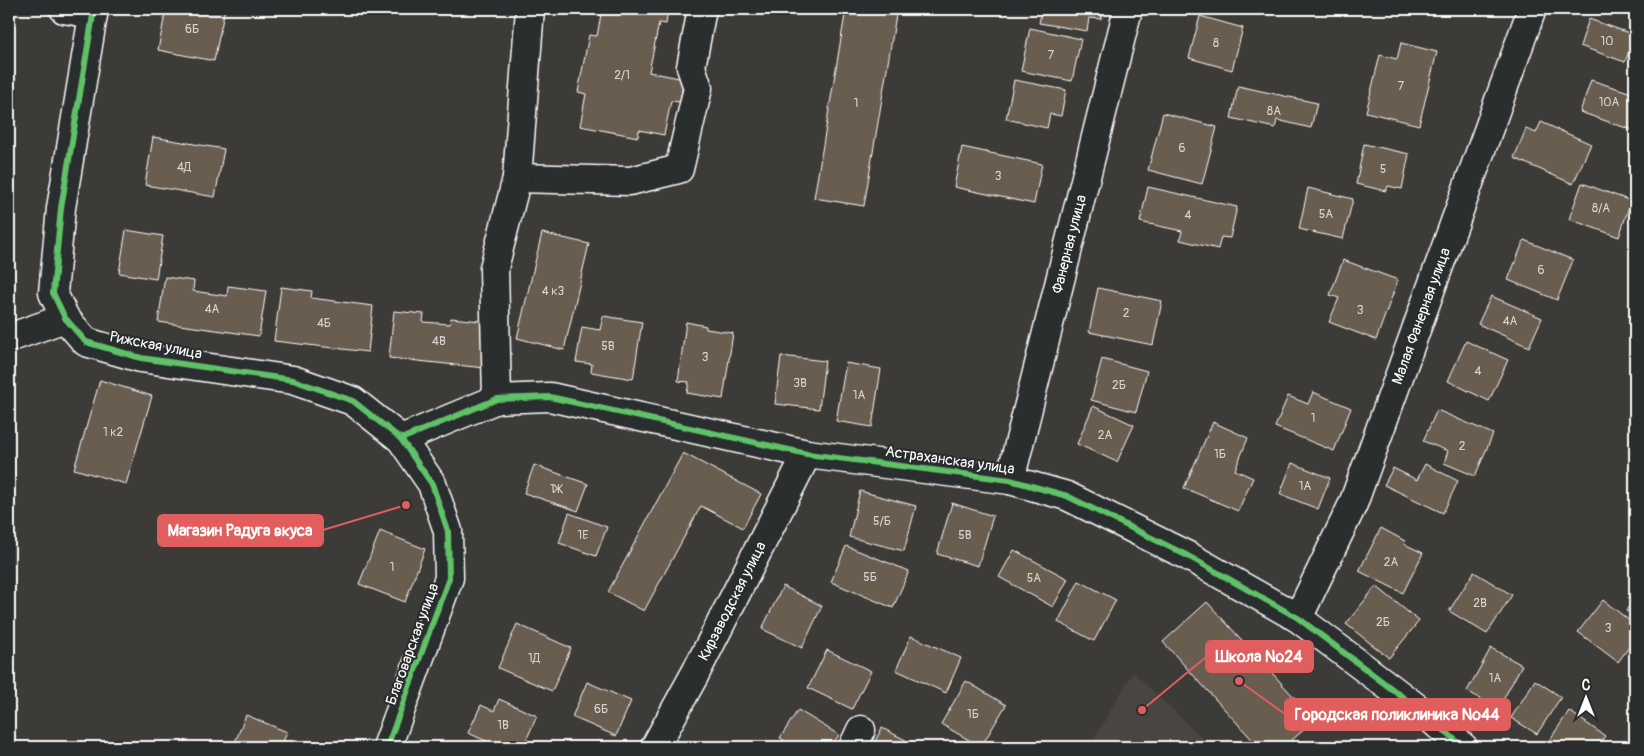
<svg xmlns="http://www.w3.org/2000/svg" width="1644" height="756" font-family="Pangolin,sans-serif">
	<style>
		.built { fill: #4a453f }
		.building { fill: #695d50; stroke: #fff }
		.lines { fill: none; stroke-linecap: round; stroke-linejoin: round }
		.minor-casing { stroke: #fff; stroke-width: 31 }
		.minor { stroke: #2a2d2e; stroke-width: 28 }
		.cycleway-casing { stroke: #2a2d2e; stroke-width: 9 }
		.cycleway { stroke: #61c268; stroke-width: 6 }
		.labels { text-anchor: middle; stroke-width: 4; stroke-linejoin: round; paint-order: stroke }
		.number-label { font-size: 12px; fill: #dad6d3 }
		.street-label { font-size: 15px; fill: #fff; stroke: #2a2d2e }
		.leader { fill: none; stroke: #e05e5e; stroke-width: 2 }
		.callout-dot { fill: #e05e5e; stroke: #2a2d2e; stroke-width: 2 }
		.callout { fill: #e05e5e; stroke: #e05e5e; stroke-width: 2 }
		.callout-label { font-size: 16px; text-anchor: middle; font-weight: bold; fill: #fff }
	</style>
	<rect width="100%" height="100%" fill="#3d3b38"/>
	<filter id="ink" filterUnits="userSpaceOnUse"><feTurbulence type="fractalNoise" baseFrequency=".02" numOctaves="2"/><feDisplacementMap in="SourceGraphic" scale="10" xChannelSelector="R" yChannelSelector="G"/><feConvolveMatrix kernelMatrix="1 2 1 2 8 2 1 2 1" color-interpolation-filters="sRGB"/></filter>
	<g filter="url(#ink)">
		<path class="built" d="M1133,672L1212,747H1089Z"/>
		<g class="building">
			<path d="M166,9H225L214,61L158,50Z"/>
			<path d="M602,9H675H668L666,24L659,23L649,72L684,79L680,102L671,101L664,135L639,130L638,137L580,126L586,94L578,92L589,35L597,36Z"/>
			<path d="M846,9H897L864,206L814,198Z"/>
			<path d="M1042,9H1103L1101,19L1089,18L1087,31L1039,23Z"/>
			<path d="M1200,16L1243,28L1232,70L1189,58Z"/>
			<path d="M1589,19L1635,35L1625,62L1580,46Z"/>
			<path d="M1030,28L1081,39L1072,81L1021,71Z"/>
			<path d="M1401,43L1437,52L1419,125L1366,112L1380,55L1397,59Z"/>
			<path d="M1014,80L1066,90L1061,116L1050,114L1047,128L1006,119Z"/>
			<path d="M1591,80L1635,94V131L1580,112Z"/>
			<path d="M1238,86L1317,103L1311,128L1277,120L1275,128L1231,118Z"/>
			<path d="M1163,113L1217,127L1202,184L1148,170Z"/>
			<path d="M1541,122L1591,144L1573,184L1514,158L1526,129L1536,133Z"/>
			<path d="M153,137L224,149L215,197L145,185Z"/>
			<path d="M1364,144L1409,154L1402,189L1388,186L1386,191L1356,184Z"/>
			<path d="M962,147L1042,164L1034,204L954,187Z"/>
			<path d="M1582,183L1631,201L1619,237L1569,219Z"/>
			<path d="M1148,187L1237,207L1230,238L1221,237L1218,249L1180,240L1182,231L1140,222Z"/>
			<path d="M1308,188L1353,199L1343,239L1299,229Z"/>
			<path d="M126,230L163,236L156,279L119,273Z"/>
			<path d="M542,233L589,244L564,350L517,338Z"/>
			<path d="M1524,240L1573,260L1557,300L1508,280Z"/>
			<path d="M1343,260L1398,280L1376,340L1329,322L1339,298L1330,295Z"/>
			<path d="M165,277L194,281L193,291L227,296L228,286L266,291L259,336L158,322Z"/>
			<path d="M281,287L312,291L311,298L373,306L368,352L274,341Z"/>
			<path d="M1098,288L1162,301L1153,345L1089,332Z"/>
			<path d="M1491,296L1542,318L1529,347L1478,324Z"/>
			<path d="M394,311L424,314L423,322L450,324L451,318L490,322L485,368L389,358Z"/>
			<path d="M603,316L642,322L633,379L591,372L592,364L576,362L582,327L600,330Z"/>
			<path d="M686,322L706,326V329L733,333L723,399L687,393L689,382L678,381Z"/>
			<path d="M1466,341L1508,360L1489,401L1448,381Z"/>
			<path d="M781,356L825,361L819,409L775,404Z"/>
			<path d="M1102,359L1147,371L1136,412L1091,400Z"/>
			<path d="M846,363L881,369L872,427L836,421Z"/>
			<path d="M100,380L152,396L126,484L74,469Z"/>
			<path d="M1313,392L1351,408L1334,451L1275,427L1288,396L1308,404Z"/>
			<path d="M1093,406L1134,425L1117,462L1077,444Z"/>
			<path d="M1437,410L1493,434L1475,476L1444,463L1448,451L1423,441Z"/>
			<path d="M1213,422L1248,438L1235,470L1253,478L1238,511L1184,488Z"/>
			<path d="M683,453L761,494L743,528L701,506L644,611L608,592Z"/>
			<path d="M1292,463L1330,478L1318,509L1280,494Z"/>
			<path d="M1425,464L1458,481L1443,513L1384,485L1393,468L1417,480Z"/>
			<path d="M534,465L588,484L578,511L524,493Z"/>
			<path d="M860,491L916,506L904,551L849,537Z"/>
			<path d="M952,503L993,516L978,566L937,554Z"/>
			<path d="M569,513L607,527L596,556L559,543Z"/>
			<path d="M1381,528L1405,541L1404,544L1423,553L1403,593L1359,571Z"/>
			<path d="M380,531L425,549L405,602L359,584Z"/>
			<path d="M846,546L909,571L893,608L831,582Z"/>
			<path d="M1014,550L1068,579L1053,607L999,577Z"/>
			<path d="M1474,572L1512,595L1487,634L1449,611Z"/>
			<path d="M1079,581L1116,600L1094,641L1058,622Z"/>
			<path d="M783,586L822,606L802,648L762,629Z"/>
			<path d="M1376,586L1419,621L1389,658L1346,624Z"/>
			<path d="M1635,596V616L1626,611Z"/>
			<path d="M1603,600L1635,625V639L1618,662L1578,632Z"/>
			<path d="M1207,602L1315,720L1284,747H1259L1163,642Z"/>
			<path d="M517,624L571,648L552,691L498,668Z"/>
			<path d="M911,636L961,658L946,693L896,670Z"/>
			<path d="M1491,648L1522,665L1498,709L1467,691Z"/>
			<path d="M827,650L871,671L852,709L808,688Z"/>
			<path d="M1535,680L1561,697L1537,734L1511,718Z"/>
			<path d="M966,681L1006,705L981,747L941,724Z"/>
			<path d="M587,682L631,701L616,736L572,717Z"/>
			<path d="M499,699L537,716L523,747H500L468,733L481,705L494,711Z"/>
			<path d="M798,710L839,735L831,747H796L780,738Z"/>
			<path d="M1569,711L1605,736L1597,747H1545Z"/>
			<path d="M246,715L287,732L281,747H233Z"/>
			<path d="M882,728L917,746V747H872Z"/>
		</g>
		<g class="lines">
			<defs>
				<g id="minor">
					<path d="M64,9L93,14"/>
					<path d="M94,9L61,208L53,293L65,318L86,342L141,358L293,380L353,401L401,439L432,484L448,531L449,578L387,747"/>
					<path d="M517,178L630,181L679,169L698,88L691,67L702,9"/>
					<path d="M9,338L65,318"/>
					<path d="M497,399L494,268L517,178L530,9"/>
					<path d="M401,439L497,399L550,397L807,454L1010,480L1067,496L1188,556L1298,618L1429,717L1463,747"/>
					<path d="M1010,480L1128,9"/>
					<path d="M1298,618L1353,504L1532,9"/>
					<path d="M655,747L695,674L807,454"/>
					<path d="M853,747L861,730"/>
				</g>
			</defs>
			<use href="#minor" class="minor-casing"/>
			<use href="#minor" class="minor"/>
			<defs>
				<g id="cycleway">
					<path d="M94,9L61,208L53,293L65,318L86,342L141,358L293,380L353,401L401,439L432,484L448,531L449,578L387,747"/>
					<path d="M401,439L497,399L550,397L807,454L1010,480L1067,496L1188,556L1298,618L1429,717L1463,747"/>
				</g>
			</defs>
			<use href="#cycleway" class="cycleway-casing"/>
			<use href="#cycleway" class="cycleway"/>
		</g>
	</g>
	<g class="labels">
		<g class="number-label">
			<text x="192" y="33">6Б</text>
			<text x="1607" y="45">10</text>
			<text x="1216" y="47">8</text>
			<text x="1051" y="59">7</text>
			<text x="622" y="79">2/1</text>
			<text x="1401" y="90">7</text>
			<text x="1609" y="106">10А</text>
			<text x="856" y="107">1</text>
			<text x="1274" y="115">8А</text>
			<text x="1182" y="152">6</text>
			<text x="184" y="171">4Д</text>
			<text x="1383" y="173">5</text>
			<text x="998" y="180">3</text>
			<text x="1601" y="212">8/А</text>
			<text x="1326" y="218">5А</text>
			<text x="1188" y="219">4</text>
			<text x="1541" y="274">6</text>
			<text x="553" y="295">4 к3</text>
			<text x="212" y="313">4А</text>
			<text x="1360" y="314">3</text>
			<text x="1126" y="317">2</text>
			<text x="1510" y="325">4А</text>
			<text x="324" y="327">4Б</text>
			<text x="439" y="345">4В</text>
			<text x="608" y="350">5В</text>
			<text x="705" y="361">3</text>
			<text x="1478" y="375">4</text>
			<text x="800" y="387">3В</text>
			<text x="1119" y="389">2Б</text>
			<text x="859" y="399">1А</text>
			<text x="1313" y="422">1</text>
			<text x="113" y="436">1 к2</text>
			<text x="1105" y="439">2А</text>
			<text x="1462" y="450">2</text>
			<text x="1220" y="458">1Б</text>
			<text x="1305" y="490">1А</text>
			<text x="556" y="493">1Ж</text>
			<text x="882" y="525">5/Б</text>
			<text x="583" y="539">1Е</text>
			<text x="965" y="539">5В</text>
			<text x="1391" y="566">2А</text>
			<text x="392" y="571">1</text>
			<text x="870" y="581">5Б</text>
			<text x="1034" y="582">5А</text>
			<text x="1480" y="607">2В</text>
			<text x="1383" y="626">2Б</text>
			<text x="1608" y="632">3</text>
			<text x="534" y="662">1Д</text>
			<text x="1495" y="682">1А</text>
			<text x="601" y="713">6Б</text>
			<text x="973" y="718">1Б</text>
			<text x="503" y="729">1В</text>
		</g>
		<g class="street-label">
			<text transform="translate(1069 244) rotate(-76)" y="5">Фанерная улица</text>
			<text transform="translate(1421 316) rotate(-70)" y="5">Малая Фанерная улица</text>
			<text transform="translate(156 345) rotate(11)" y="5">Рижская улица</text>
			<text transform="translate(950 460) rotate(8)" y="5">Астраханская улица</text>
			<text transform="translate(732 601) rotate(-63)" y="5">Кирзаводская улица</text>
			<text transform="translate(412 644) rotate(-70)" y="5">Благоварская улица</text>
		</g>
	</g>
	<path class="leader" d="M406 505L323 530M1142 710L1206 657M1239 681L1285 714"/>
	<g class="callout-dot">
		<circle cx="406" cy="505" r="5"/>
		<circle cx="1142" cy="710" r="5"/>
		<circle cx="1239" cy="681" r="5"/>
	</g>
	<g class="callout">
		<rect x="158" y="515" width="165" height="31" rx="5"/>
		<rect x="1206" y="641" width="107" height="31" rx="5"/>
		<rect x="1285" y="699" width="225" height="31" rx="5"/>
	</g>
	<g class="callout-label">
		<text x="240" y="536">Магазин Радуга вкуса</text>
		<text x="1259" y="662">Школа №24</text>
		<text x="1397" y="720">Городская поликлиника №44</text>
	</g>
	<rect width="1644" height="756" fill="none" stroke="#2a2d2e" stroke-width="30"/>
	<rect x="15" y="15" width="1614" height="726" fill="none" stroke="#fff" stroke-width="2" filter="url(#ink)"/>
	<g transform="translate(1586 698)" stroke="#2a2d2e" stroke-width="4" paint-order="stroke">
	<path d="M0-4L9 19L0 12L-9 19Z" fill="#ffffff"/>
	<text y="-8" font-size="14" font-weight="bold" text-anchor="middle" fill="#ffffff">С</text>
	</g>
</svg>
